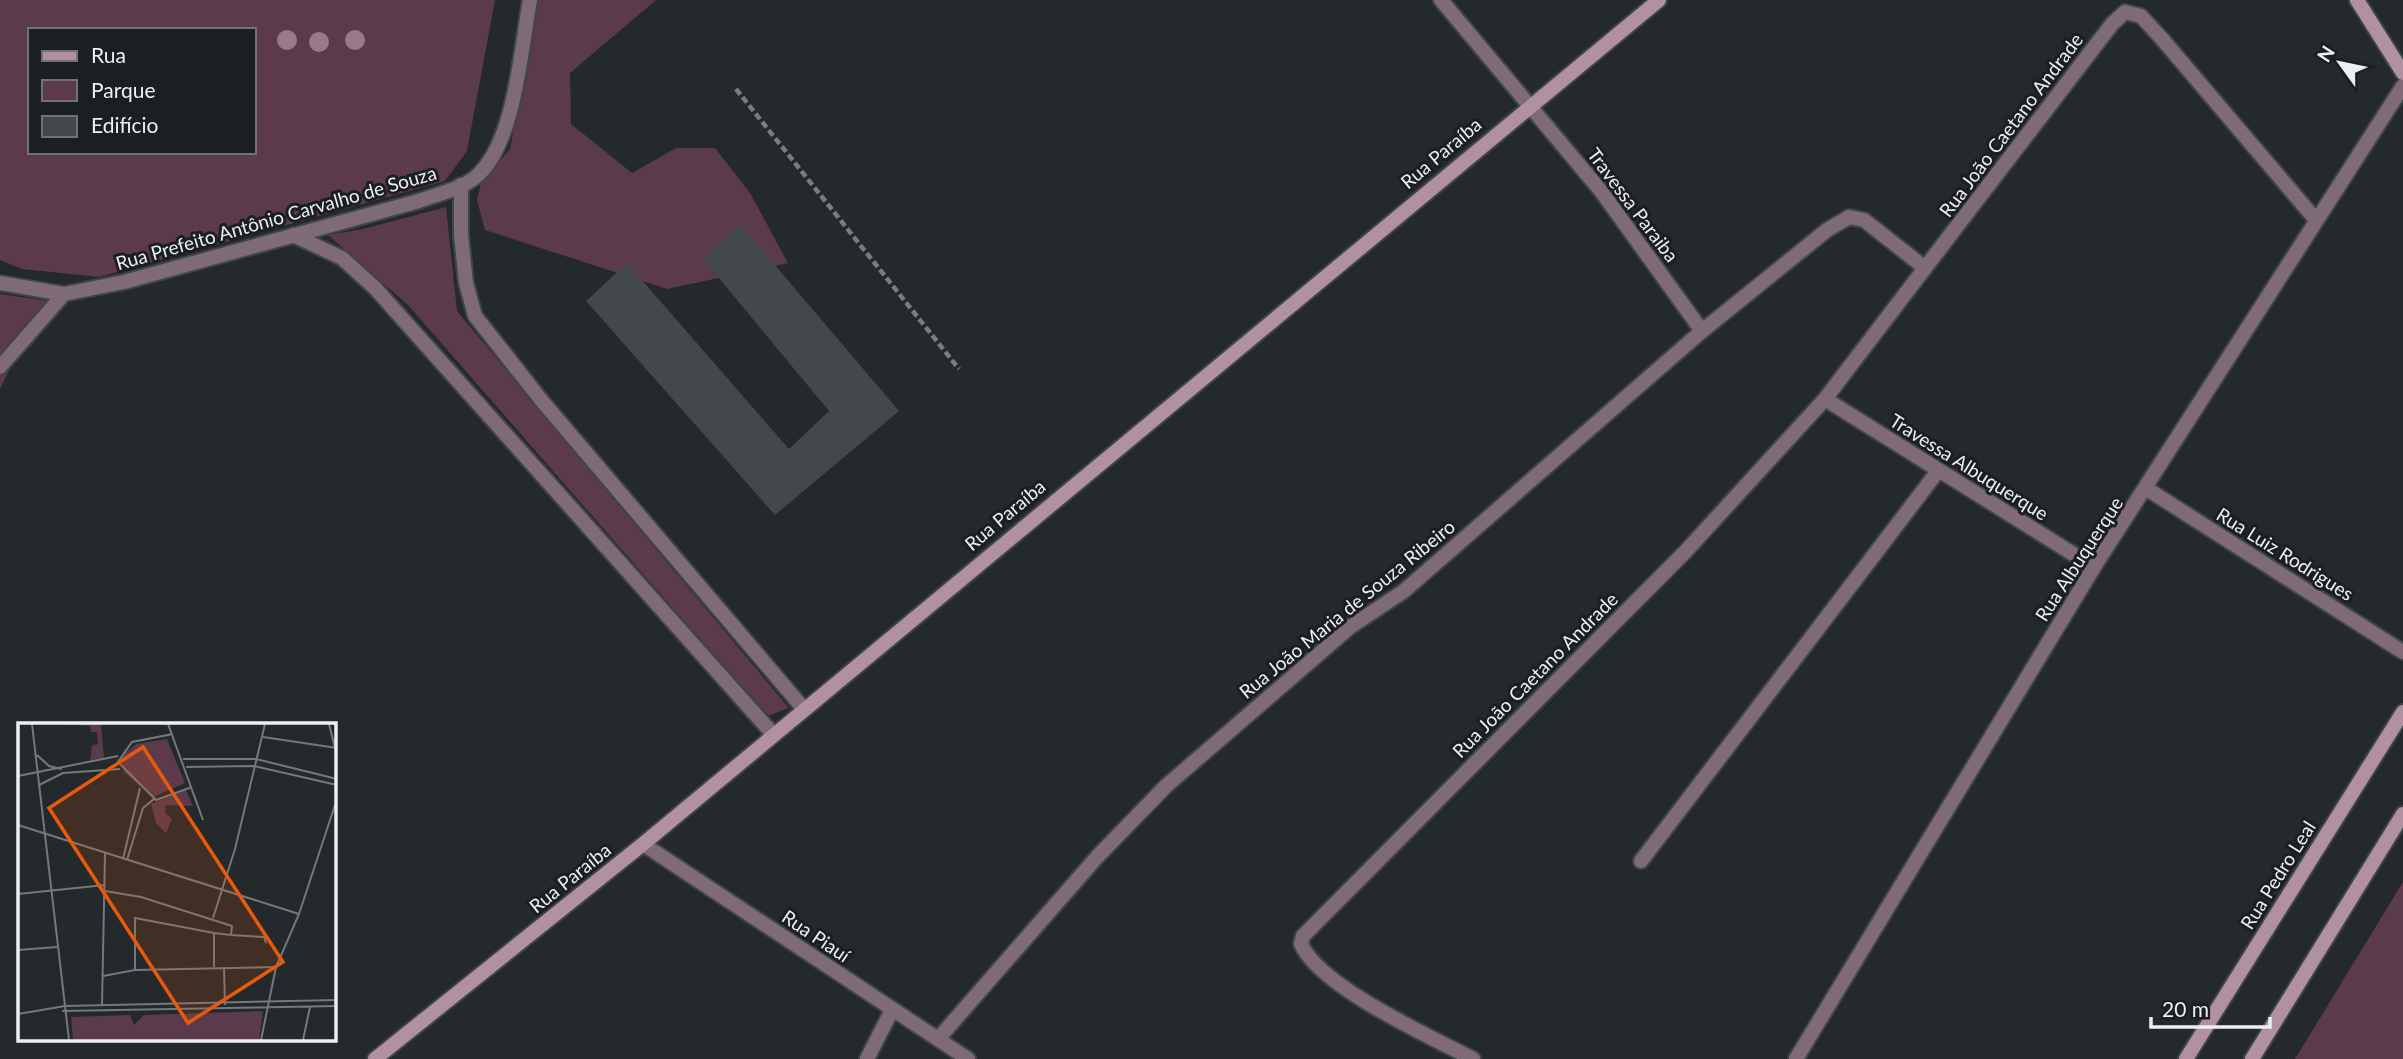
<svg xmlns="http://www.w3.org/2000/svg" width="2403" height="1059" font-family="Lato,sans-serif">
	<style>
		.green { fill: #5b3a4b; fill-rule: evenodd }
		.building { fill: #43494b }
		.lines { fill: none; stroke-linecap: round; stroke-linejoin: round }
		.lane-casing { stroke: #404547; stroke-width: 18 }
		.street-casing { stroke: #404547; stroke-width: 18 }
		.secondary-casing { stroke: #404547; stroke-width: 18 }
		.path { stroke: #787d7e; stroke-width: 4.5; stroke-dasharray: 7 3.5; stroke-linecap: butt }
		.lane { stroke: #7f6b75; stroke-width: 14 }
		.street { stroke: #7f6b75; stroke-width: 14 }
		.secondary { stroke: #b191a0; stroke-width: 14 }
		.tree { fill: #997a8b }
		.labels { text-anchor: middle; stroke-width: 6; stroke-linejoin: round; paint-order: stroke }
		.street-label { font-size: 19px; fill: #ecf0f1; stroke: #1b1f21 }
		.inset-road { fill: none; stroke: #74797a; stroke-width: 2 }
		.view { fill: #e8590c; fill-opacity: 0.15; stroke: #e8590c; stroke-width: 3.5 }
		.inset-edge { fill: none; stroke: #ecf0f1; stroke-width: 3.5 }
	</style>
	<rect width="100%" height="100%" fill="#24292b"/>
	<g class="green">
		<path d="M0,0H495L467,151L445,181L99,277L22,269L0,260ZM30,30H254V152H30Z"/>
		<path d="M537,0H656L570,73L571,124L632,173L676,148H715L750,193L788,263L667,289L485,230L477,200L481,183L510,149Z"/>
		<path d="M446,207L457,311L789,708L767,716L408,305L328,235L363,229Z"/>
		<path d="M0,294L63,303L15,358L0,389Z"/>
		<path d="M2403,882V1059H2295Z"/>
	</g>
	<path class="building" d="M740,224L899,411L775,515L586,301L627,263L789,449L829,411L703,259Z"/>
	<g class="lines">
		<defs>
			<g id="lane">
				<path d="M2163,40L2316,220"/>
				<path d="M1641,861L1938,471"/>
			</g>
			<g id="street">
				<path d="M1441,0L1601,191L1702,331"/>
				<path d="M461,185V235L466,283L475,316L542,401L803,708"/>
				<path d="M293,235L342,258L375,288L773,734"/>
				<path d="M1925,268L2112,24L2125,12L2141,16L2163,40"/>
				<path d="M0,283L64,294L124,282L419,201C437,194 463,189 478,175C515,141 521,49 530,0"/>
				<path d="M0,367L64,294"/>
				<path d="M1825,399L2094,567"/>
				<path d="M2147,489L2403,652"/>
				<path d="M643,844L968,1059"/>
				<path d="M938,1039L1097,857L1166,786L1350,627L1404,591L1702,331L1827,230L1849,217L1864,220L1925,268L1825,399L1686,551L1303,936L1301,944C1320,987 1429,1036 1473,1059"/>
				<path d="M867,1059L892,1010"/>
				<path d="M1796,1059L2094,567L2403,86"/>
			</g>
			<g id="secondary">
				<path d="M2357,0L2403,73"/>
				<path d="M375,1059L643,844L1659,0"/>
				<path d="M2186,1059L2403,712"/>
				<path d="M2252,1059L2403,814"/>
			</g>
		</defs>
		<use href="#lane" class="lane-casing"/>
		<use href="#street" class="street-casing"/>
		<use href="#secondary" class="secondary-casing"/>
		<path class="path" d="M736,89L959,369"/>
		<use href="#lane" class="lane"/>
		<use href="#street" class="street"/>
		<use href="#secondary" class="secondary"/>
	</g>
	<g class="tree">
		<circle cx="287" cy="40" r="10"/>
		<circle cx="355" cy="40" r="10"/>
		<circle cx="319" cy="42" r="10"/>
	</g>
	<g class="labels">
		<g class="street-label">
			<text transform="translate(2011 125) rotate(-53)" y="7">Rua João Caetano Andrade</text>
			<text transform="translate(1441 153) rotate(-40)" y="7">Rua Paraíba</text>
			<text transform="translate(1633 205) rotate(53)" y="7">Travessa Paraiba</text>
			<text transform="translate(276 218) rotate(-16)" y="7">Rua Prefeito Antônio Carvalho de Souza</text>
			<text transform="translate(1969 467) rotate(32)" y="7">Travessa Albuquerque</text>
			<text transform="translate(1005 515) rotate(-40)" y="7">Rua Paraíba</text>
			<text transform="translate(2285 554) rotate(32)" y="7">Rua Luiz Rodrigues</text>
			<text transform="translate(2079 559) rotate(-57)" y="7">Rua Albuquerque</text>
			<text transform="translate(1347 609) rotate(-39)" y="7">Rua João Maria de Souza Ribeiro</text>
			<text transform="translate(1535 675) rotate(-45)" y="7">Rua João Caetano Andrade</text>
			<text transform="translate(2278 875) rotate(-58)" y="7">Rua Pedro Leal</text>
			<text transform="translate(570 878) rotate(-39)" y="7">Rua Paraíba</text>
			<text transform="translate(816 936) rotate(34)" y="7">Rua Piauí</text>
		</g>
	</g>
	<g transform="translate(18 723)">
		<rect width="318" height="318" fill="#24292b"/>
		<path d="M45,1H83L86,35L72,37L74,22L80,21L79,9H73L72,3ZM149,16L167,60L135,74L106,49L103,34L118,21ZM168,67L175,83L148,82L147,90L154,96L148,110L138,100L133,81ZM245,288L241,317H55L53,294L112,292L116,302L126,292Z" fill="#5b3a4b"/>
		<path class="inset-road" d="M14,1L51,317M150,1L185,97M311,1L317,25M155,11L114,19L100,39L138,77L174,64M245,14L319,25M19,32L31,43L44,46M165,36H238L319,56M168,44L236,43L319,62M0,53L100,33M21,62L45,50L102,46M0,102L281,191M105,136L122,65M109,137L125,85L136,76M87,168L123,174L214,203L213,212L196,210L117,195V247M0,171L87,162M195,195L217,126L247,1M196,210V244M213,212L246,214L248,220M0,227L39,224M206,244L207,282M85,253L117,247L258,244M84,283L87,130M44,288L319,283M0,291L47,283L319,277M243,317L258,244L281,191L319,76M285,317L292,284"/>
		<path class="view" d="M125,24L265,239L170,300L31,85Z"/>
		<rect width="318" height="318" class="inset-edge"/>
	</g>
	<rect x="28" y="28" width="228" height="126" fill="#1b1f21" stroke="#6f7374" stroke-width="2"/>
	<rect x="42" y="51" width="35" height="10" fill="#b191a0" stroke="#6f7374" stroke-width="2"/>
	<text x="91" y="63" font-size="21" fill="#ecf0f1">Rua</text>
	<rect x="42" y="80" width="35" height="21" fill="#5b3a4b" stroke="#6f7374" stroke-width="2"/>
	<text x="91" y="98" font-size="21" fill="#ecf0f1">Parque</text>
	<rect x="42" y="116" width="35" height="21" fill="#43494b" stroke="#6f7374" stroke-width="2"/>
	<text x="91" y="133" font-size="21" fill="#ecf0f1">Edifício</text>
	<g transform="translate(2340 63) rotate(303)" stroke="#1b1f21" stroke-width="5" paint-order="stroke">
	<path d="M0-5L12 26L0 18L-12 26Z" fill="#ecf0f1"/>
	<text y="-10" font-size="19" font-weight="bold" text-anchor="middle" fill="#ecf0f1">N</text>
	</g>
	<path d="M2151 1017v10h119v-10" fill="none" stroke="#ecf0f1" stroke-width="3.5"/>
	<text x="2162" y="1017" font-size="21" fill="#ecf0f1" stroke="#1b1f21" stroke-width="5" paint-order="stroke">20 m</text>
</svg>
